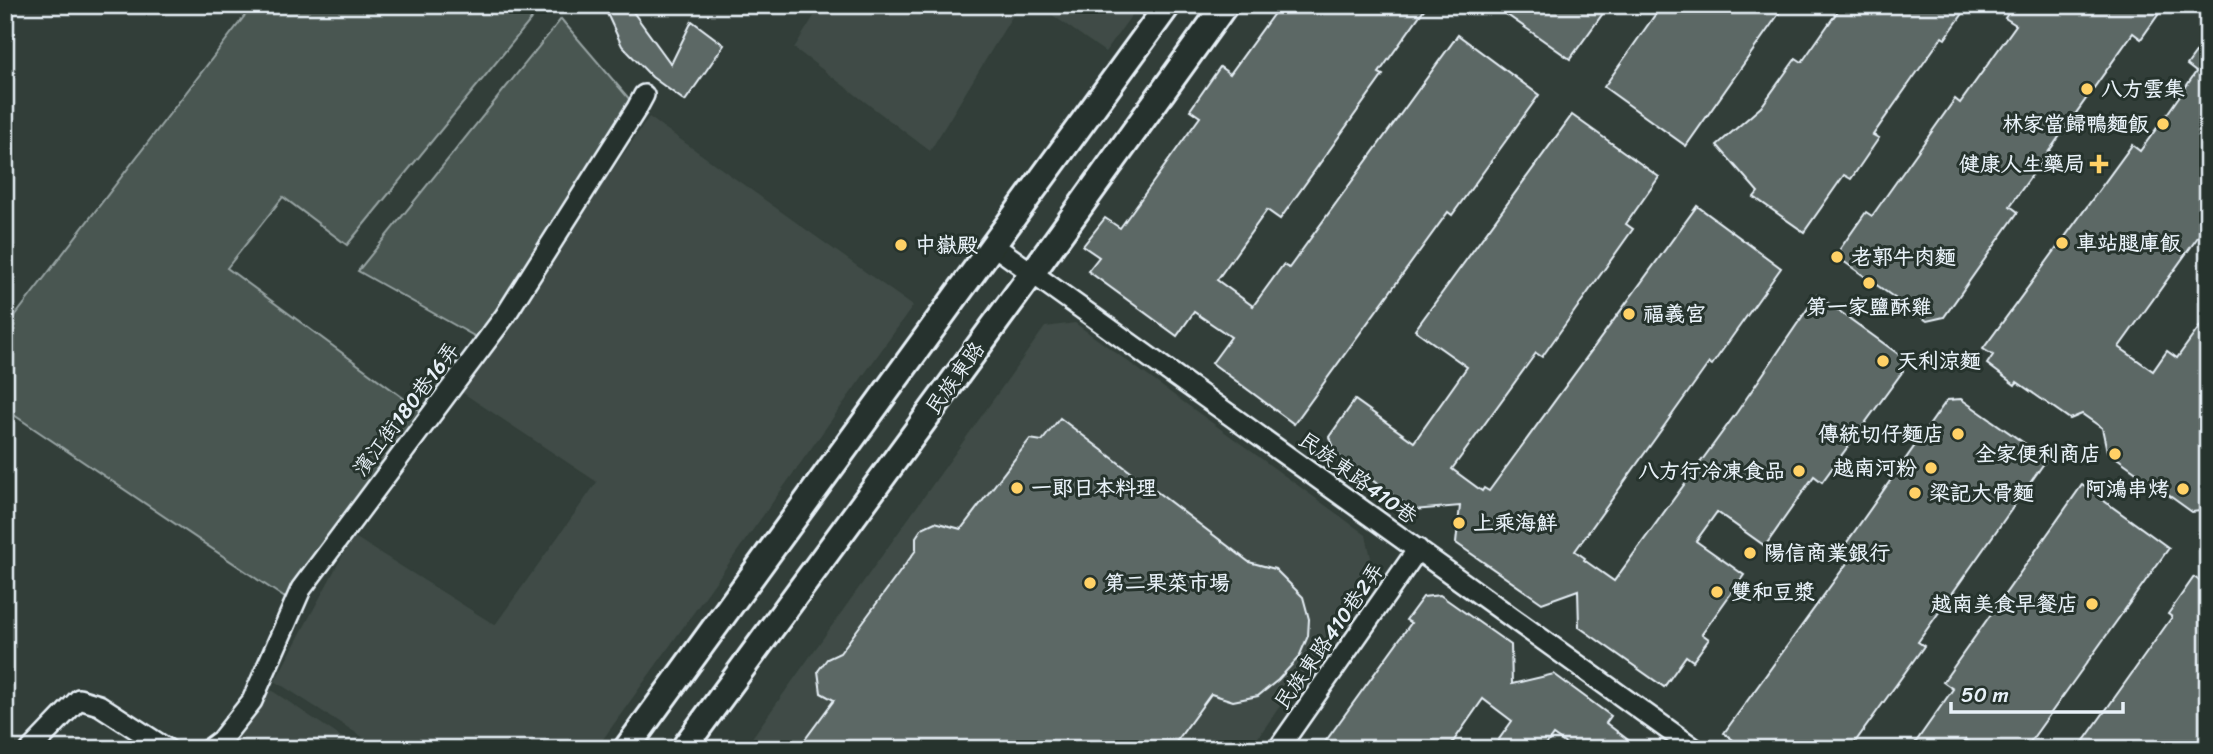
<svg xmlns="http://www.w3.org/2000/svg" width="2213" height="754" font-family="Sriracha,'LXGW WenKai TC',sans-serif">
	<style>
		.built { fill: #3f4b46 }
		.green { fill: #495651; stroke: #98a4a4; stroke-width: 2 }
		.building { fill: #5c6865; stroke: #e8f1f8; stroke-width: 2 }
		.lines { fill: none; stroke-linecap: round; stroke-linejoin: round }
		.minor-casing { stroke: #e8f1f8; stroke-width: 24 }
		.tertiary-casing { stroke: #e8f1f8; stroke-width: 30 }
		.minor { stroke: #26332d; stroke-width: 19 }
		.tertiary { stroke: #26332d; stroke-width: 24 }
		.poi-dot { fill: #ffd166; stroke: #26332d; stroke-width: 2.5 }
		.labels { text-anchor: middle; stroke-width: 6; stroke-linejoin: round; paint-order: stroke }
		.poi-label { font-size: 21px; font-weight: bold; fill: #e8f1f8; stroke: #26332d; text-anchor: start }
		.street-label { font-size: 21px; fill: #e8f1f8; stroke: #26332d }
	</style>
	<rect width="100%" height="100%" fill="#323e39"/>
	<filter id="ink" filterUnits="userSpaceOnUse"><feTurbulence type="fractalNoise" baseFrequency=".0143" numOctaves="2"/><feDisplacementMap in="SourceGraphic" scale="14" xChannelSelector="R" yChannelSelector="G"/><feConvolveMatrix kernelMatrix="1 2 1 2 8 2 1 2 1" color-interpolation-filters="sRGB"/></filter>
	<g filter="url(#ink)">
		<g class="built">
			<path d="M821,5H1019L930,151L794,48Z"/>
			<path d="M1038,5H1139L1105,52Z"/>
			<path d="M649,117L913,306L596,749H381L275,681L353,536L495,625L597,482L460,391Z"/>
			<path d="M1075,323L1366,535L1374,571L1250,749H744L1045,327Z"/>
			<path d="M271,690L359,749H217Z"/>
		</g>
		<g class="green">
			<path d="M253,5H543L347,245L283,197L227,268L429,417L285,598L5,409V329Z"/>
			<path d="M561,19L637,108L485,342L358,271Z"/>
		</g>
		<g class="building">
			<path d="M603,5H628L671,64L692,21L724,45L685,101L652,77L622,46Z"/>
			<path d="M1280,5H1427L1379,73L1383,75L1280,219L1267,210L1217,280L1253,306L1283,265L1289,268L1458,35L1539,95L1452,215L1448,212L1294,424L1212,363L1231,337L1194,312L1177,336L1088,271L1099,257L1083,246L1105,218L1120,228L1200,117L1190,110L1220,67L1230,74Z"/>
			<path d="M1493,5H1609L1570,59Z"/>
			<path d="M1662,5H1785L1686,146L1604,87Z"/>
			<path d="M1842,5H1969L1945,39L1942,37L1873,135L1879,138L1851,179L1844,175L1804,232L1754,197L1758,192L1717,145L1761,107L1796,58L1802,62Z"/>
			<path d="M2014,5H2165L2141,39L2133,33L2010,206L2018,212L1944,317L1927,321L1843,261L1840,249L1866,212L1872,216L1955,99L1960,103L2016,25L2005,18Z"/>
			<path d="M2208,36V223L2119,347L2153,371L2167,351L2177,358L2208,315V510L2192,512L2107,451L2102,428L2082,414L2070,419L2017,382L2015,385L1987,364L1993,355L1983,349L2132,145L2140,151L2167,114L2196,72L2187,65Z"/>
			<path d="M1572,115L1659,177L1626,224L1633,229L1542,357L1536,353L1452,469L1482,491L1484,488L1489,491L1697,206L1781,268L1712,365L1709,363L1575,551L1585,558L1584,560L1614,581L1737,412L1817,295L1901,356L1903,371L1822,482L1814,476L1765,546L1717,512L1696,541L1744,575L1702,634L1709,639L1693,661L1686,656L1664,687L1579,627L1578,590L1542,603L1456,543L1460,506L1413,510L1335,453L1329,437L1355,400L1414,442L1467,367L1415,330Z"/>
			<path d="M1961,399L2047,459L1918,642L1924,646L1850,749H1745L1724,733L1855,552L1845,545L1947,400Z"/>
			<path d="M1060,418L1249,562L1275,569L1303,597L1309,619L1308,636L1299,657L1278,680L1258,696L1233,701L1211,694L1171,749H798L834,700L821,693L818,671L827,659L840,653L916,550V537L922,528L935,522L961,529L1030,439L1042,441Z"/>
			<path d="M2082,485L2169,548L2025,749H1978L1966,740L1960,749H1911L1953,689L1943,682Z"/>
			<path d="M2194,577L2208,587V749H2078L2172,617L2168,614Z"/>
			<path d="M1440,595L1511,645L1512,684L1554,674L1611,716L1606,723L1640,749H1573L1553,735L1543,749H1492L1512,721L1483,699L1448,749H1320L1411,623L1406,620L1423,597Z"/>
		</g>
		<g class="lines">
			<defs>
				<g id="minor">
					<path d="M993,245L1695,749"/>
					<path d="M31,749L79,699L99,705L167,749"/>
					<path d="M209,749L221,740L252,701L301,589L505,316L637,108L644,95"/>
					<path d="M1278,749L1418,549"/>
				</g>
				<g id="tertiary">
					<path d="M626,749L1168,5"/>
					<path d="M683,749L1033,272L1225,5"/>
				</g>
			</defs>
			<use href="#minor" class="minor-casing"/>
			<use href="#tertiary" class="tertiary-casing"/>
			<use href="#minor" class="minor"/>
			<use href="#tertiary" class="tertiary"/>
		</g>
	</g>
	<g class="poi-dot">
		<circle cx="2087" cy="89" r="7"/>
		<circle cx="2163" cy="124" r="7"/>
		<path d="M2095.5 153.5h7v7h7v7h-7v7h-7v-7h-7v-7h7z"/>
		<circle cx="2062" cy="243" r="7"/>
		<circle cx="901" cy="245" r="7"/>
		<circle cx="1837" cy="257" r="7"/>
		<circle cx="1869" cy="283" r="7"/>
		<circle cx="1629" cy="314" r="7"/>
		<circle cx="1883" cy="361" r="7"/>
		<circle cx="1958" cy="434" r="7"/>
		<circle cx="2115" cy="454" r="7"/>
		<circle cx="1931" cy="468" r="7"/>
		<circle cx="1799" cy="471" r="7"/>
		<circle cx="1017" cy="488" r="7"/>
		<circle cx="2183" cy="489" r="7"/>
		<circle cx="1915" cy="493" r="7"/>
		<circle cx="1459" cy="523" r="7"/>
		<circle cx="1750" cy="553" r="7"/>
		<circle cx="1090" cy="583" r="7"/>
		<circle cx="1717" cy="592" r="7"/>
		<circle cx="2092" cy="604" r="7"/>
	</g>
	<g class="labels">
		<g class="poi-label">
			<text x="2101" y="96">八方雲集</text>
			<text x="2149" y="131" text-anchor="end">林家當歸鴨麵飯</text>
			<text x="2085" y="171" text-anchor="end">健康人生藥局</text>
			<text x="2076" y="250">車站腿庫飯</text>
			<text x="915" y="252">中嶽殿</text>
			<text x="1851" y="264">老郭牛肉麵</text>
			<text x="1869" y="314" text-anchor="middle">第一家鹽酥雞</text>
			<text x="1643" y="321">福義宮</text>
			<text x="1897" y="368">天利涼麵</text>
			<text x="1944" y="441" text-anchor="end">傳統切仔麵店</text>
			<text x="2101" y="461" text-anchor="end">全家便利商店</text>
			<text x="1917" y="475" text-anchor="end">越南河粉</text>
			<text x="1785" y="478" text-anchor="end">八方行冷凍食品</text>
			<text x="1031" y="495">一郎日本料理</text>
			<text x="2169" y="496" text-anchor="end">阿鴻串烤</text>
			<text x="1929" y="500">梁記大骨麵</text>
			<text x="1473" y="530">上乘海鮮</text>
			<text x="1764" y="560">陽信商業銀行</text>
			<text x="1104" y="590">第二果菜市場</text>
			<text x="1731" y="599">雙和豆漿</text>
			<text x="2078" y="611" text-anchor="end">越南美食早餐店</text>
		</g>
		<g class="street-label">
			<text transform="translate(955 378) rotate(-54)" y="7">民族東路</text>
			<text transform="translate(406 409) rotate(-53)" y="7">濱江街180巷16弄</text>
			<text transform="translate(1358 478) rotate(36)" y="7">民族東路410巷</text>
			<text transform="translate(1329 636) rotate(-55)" y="7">民族東路410巷2弄</text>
		</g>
	</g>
	<rect width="2213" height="754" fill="none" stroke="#26332d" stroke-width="28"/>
	<rect x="14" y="14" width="2185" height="726" fill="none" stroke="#e8f1f8" stroke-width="2.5" filter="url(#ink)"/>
	<path d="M1951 702v10h172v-10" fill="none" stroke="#e8f1f8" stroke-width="3.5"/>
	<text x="1961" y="702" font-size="21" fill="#e8f1f8" stroke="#26332d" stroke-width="5" paint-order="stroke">50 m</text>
</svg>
